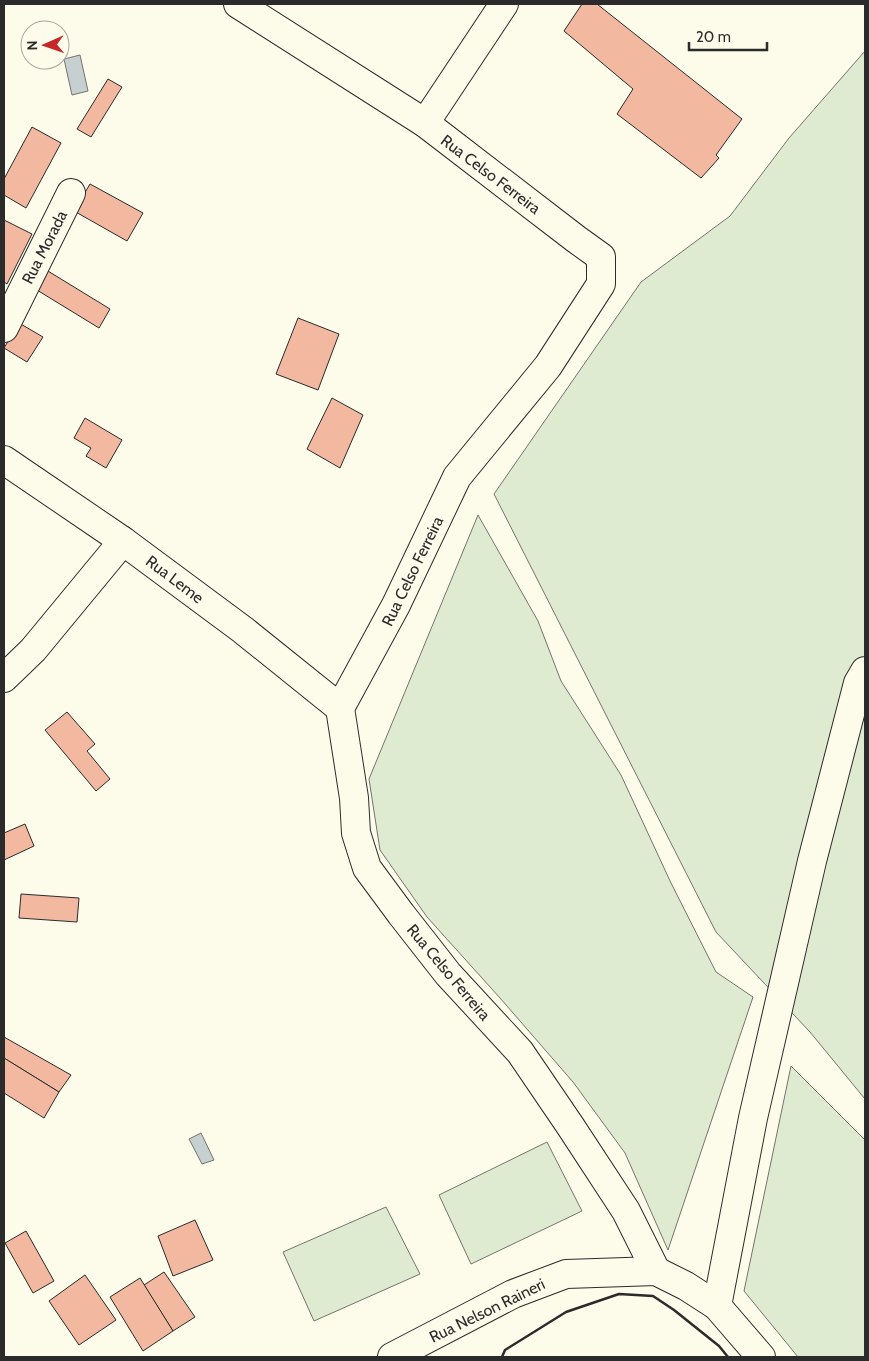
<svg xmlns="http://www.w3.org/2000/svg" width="869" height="1361" font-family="Cabin,sans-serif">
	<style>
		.green { fill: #deebd1; stroke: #74746e }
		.water { fill: #c7d0d0; stroke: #74746e }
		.building { fill: #f2b8a0; stroke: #2b2b2b }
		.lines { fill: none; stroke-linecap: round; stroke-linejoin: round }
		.minor-casing { stroke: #2b2b2b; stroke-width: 30 }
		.major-casing { stroke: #2b2b2b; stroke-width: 30 }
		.minor { stroke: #fdfbea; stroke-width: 28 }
		.major { stroke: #fdfbea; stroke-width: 28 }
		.wall { stroke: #2b2b2b; stroke-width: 2.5 }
		.labels { text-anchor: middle; stroke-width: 4; stroke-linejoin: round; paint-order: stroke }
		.street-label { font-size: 16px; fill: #2b2b2b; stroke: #fdfbea }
	</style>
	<rect width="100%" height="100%" fill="#fdfbea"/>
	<g class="green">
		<path d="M865,51V1099L810,1032L716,932L494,494L641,282L730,216L789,138Z"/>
		<path d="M478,515L538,621L561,681L621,775L671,883L716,972L753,997L668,1250L625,1153L573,1082L500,998L427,917L380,850L369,779Z"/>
		<path d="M791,1066L865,1140V1357H798L744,1291Z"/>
		<path d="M547,1142L582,1211L471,1264L439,1195Z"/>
		<path d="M386,1207L420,1274L314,1321L283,1252Z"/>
	</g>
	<g class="water">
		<path d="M80,55L88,91L72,95L64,59Z"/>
		<path d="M201,1133L214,1160L202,1164L189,1139Z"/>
	</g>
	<g class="building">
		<path d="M582,4H597L742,119L716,155L719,158L701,178L617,114L633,89L564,31Z"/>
		<path d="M108,79L122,87L91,137L77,129Z"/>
		<path d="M32,127L61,143L26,208L4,195V179Z"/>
		<path d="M90,184L143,213L127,241L74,211Z"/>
		<path d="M4,220L32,234L7,284L4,282Z"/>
		<path d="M43,268L110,309L99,328L32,287Z"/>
		<path d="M298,318L339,334L318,390L276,374Z"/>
		<path d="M19,323L43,337L27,362L4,348Z"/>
		<path d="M332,398L363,415L340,468L307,449Z"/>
		<path d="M85,418L122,440L106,468L86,456L91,448L74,438Z"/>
		<path d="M67,712L95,744L87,751L110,779L96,791L45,730Z"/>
		<path d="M25,824L34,846L4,860V833Z"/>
		<path d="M21,894L79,898L77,922L19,918Z"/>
		<path d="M4,1037L71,1075L59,1092L4,1058Z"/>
		<path d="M4,1058L59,1092L44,1118L4,1093Z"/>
		<path d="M195,1220L213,1260L173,1276L158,1236Z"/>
		<path d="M26,1231L54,1281L33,1293L5,1243Z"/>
		<path d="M164,1272L195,1317L173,1331L144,1285Z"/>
		<path d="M85,1275L116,1320L79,1345L49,1301Z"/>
		<path d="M140,1278L173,1331L143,1351L110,1297Z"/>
	</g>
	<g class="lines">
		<defs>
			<g id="minor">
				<path d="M238,4L425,123L576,239L601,257V284L548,366L457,477L396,605L340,708L354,798L356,833L367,868L401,914L448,974L520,1052L571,1127L626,1211L656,1271"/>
				<path d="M425,123L504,4"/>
				<path d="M4,328L71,193"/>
				<path d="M4,460L123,541L243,630L340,708"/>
				<path d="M4,678L33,650L123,541"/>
				<path d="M717,1306L753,1118L812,861L858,683L865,671"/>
			</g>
			<path id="major" d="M392,1357L513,1294L566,1274L656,1271L686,1286L717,1306L761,1357"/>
		</defs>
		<use href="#minor" class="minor-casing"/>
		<use href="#major" class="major-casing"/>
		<use href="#minor" class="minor"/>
		<use href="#major" class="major"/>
		<path class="wall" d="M502,1357L505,1350L566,1312L619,1294L653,1296L674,1310L719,1346L728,1357"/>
	</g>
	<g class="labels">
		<g class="street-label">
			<text transform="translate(491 174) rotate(37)" y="6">Rua Celso Ferreira</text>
			<text transform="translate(44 247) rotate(-63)" y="6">Rua Morada</text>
			<text transform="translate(412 571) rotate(-64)" y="6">Rua Celso Ferreira</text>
			<text transform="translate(175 579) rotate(37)" y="6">Rua Leme</text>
			<text transform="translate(449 972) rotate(50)" y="6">Rua Celso Ferreira</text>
			<text transform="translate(487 1310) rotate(-26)" y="6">Rua Nelson Raineri</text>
		</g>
	</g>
	<rect width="869" height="1361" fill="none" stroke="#2b2b2b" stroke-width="10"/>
	<g transform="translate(45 45) rotate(268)"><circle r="24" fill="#fdfbea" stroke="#a9a89e"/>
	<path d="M0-4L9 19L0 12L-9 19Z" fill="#c62828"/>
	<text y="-8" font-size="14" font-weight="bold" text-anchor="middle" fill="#2b2b2b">N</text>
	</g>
	<path d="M689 42v8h78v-8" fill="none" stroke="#2b2b2b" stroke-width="2.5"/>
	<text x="696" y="42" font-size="15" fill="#2b2b2b" stroke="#fdfbea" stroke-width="4" paint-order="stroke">20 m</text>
</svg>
